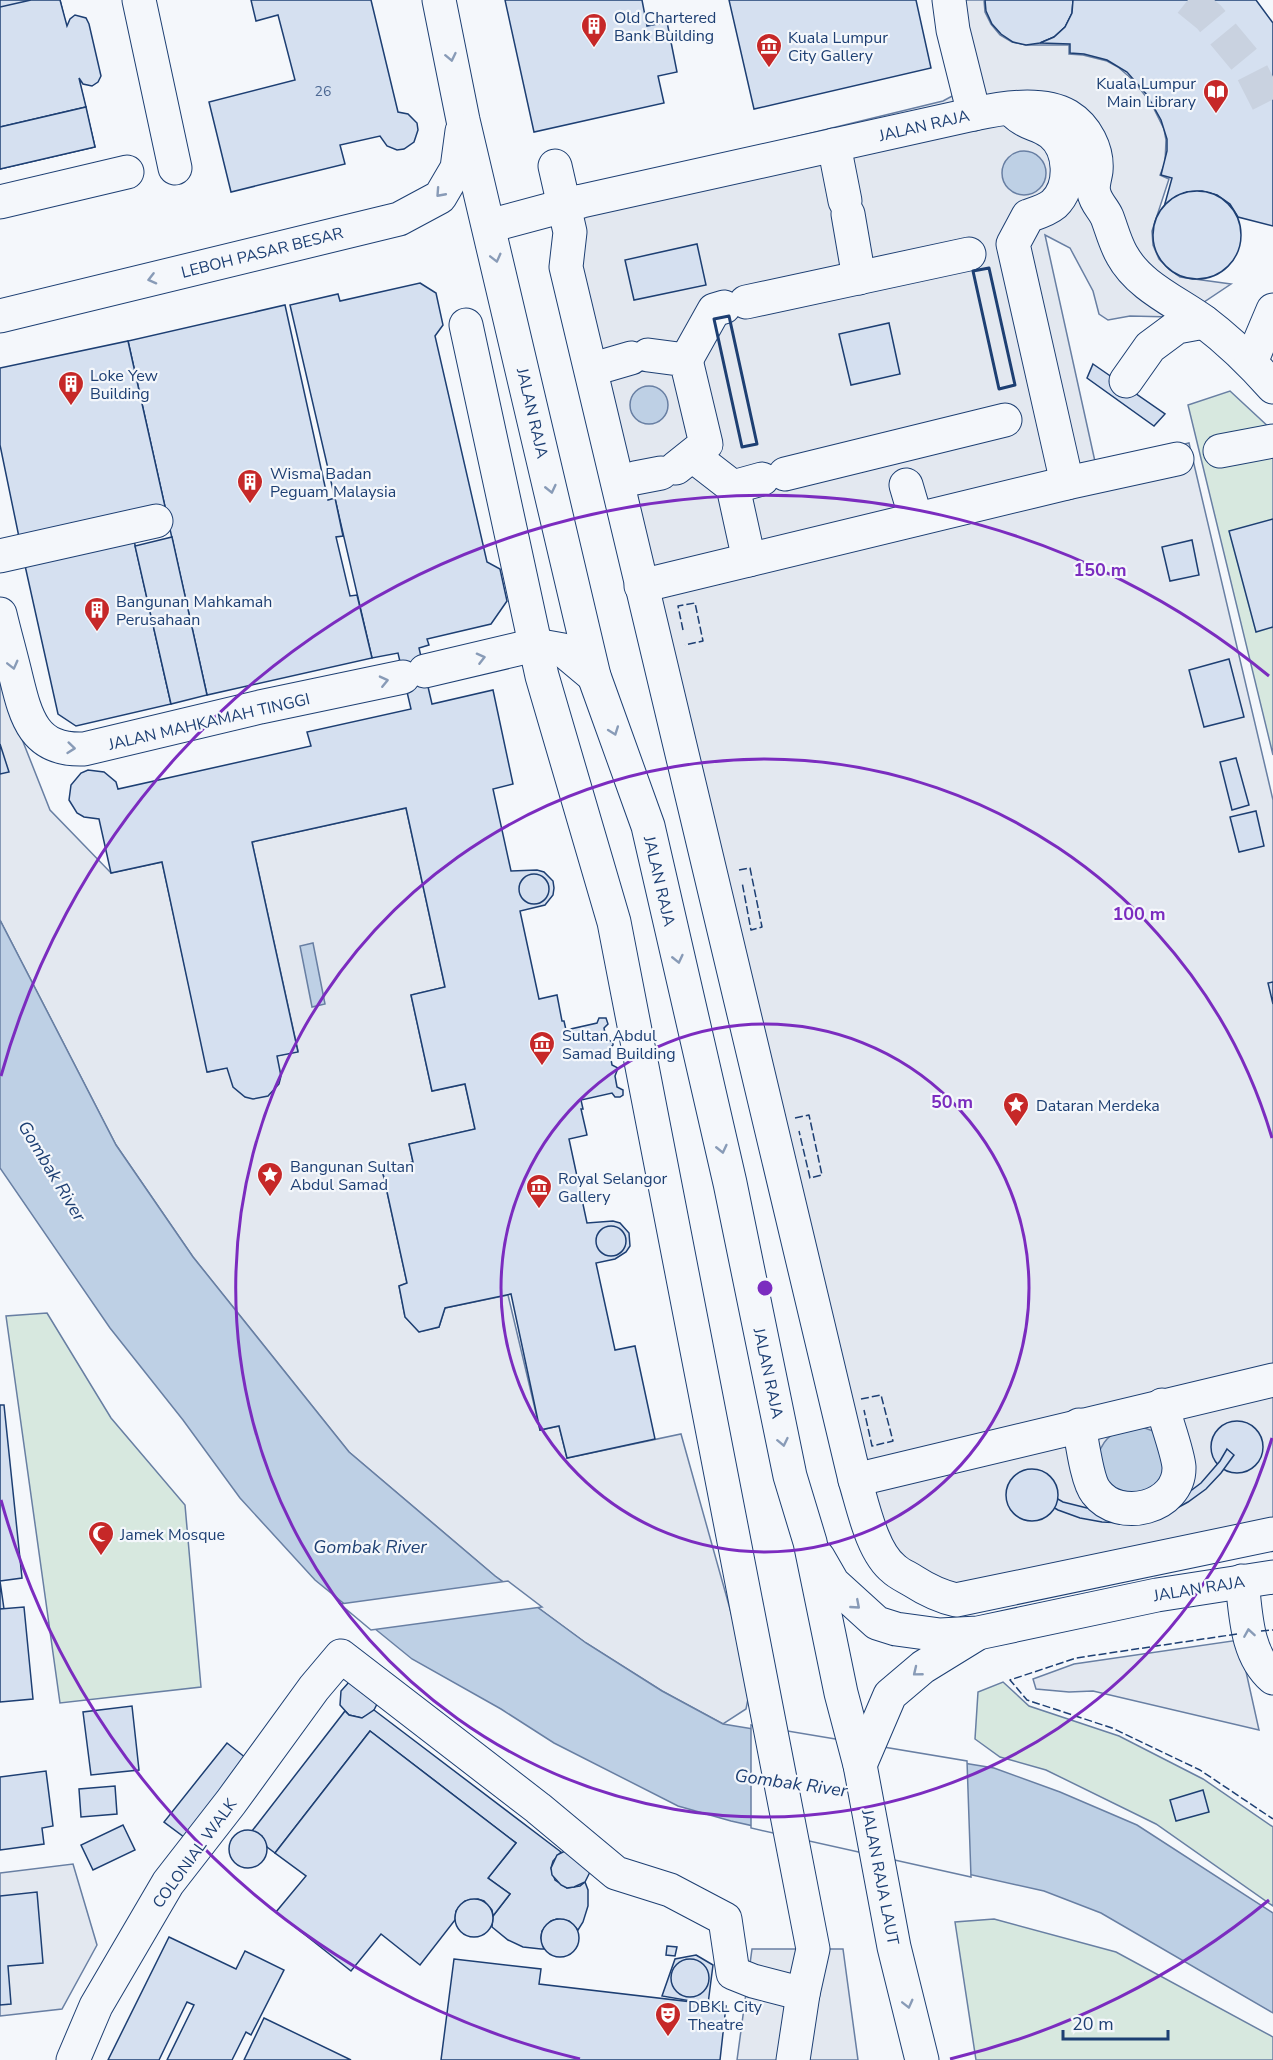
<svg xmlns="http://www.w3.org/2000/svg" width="1273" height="2060" font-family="'Nunito Sans',sans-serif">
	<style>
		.green { fill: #d7e8df; stroke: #687fa3; stroke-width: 1.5 }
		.parking { fill: #e3e8f0; stroke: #687fa3; stroke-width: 1.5 }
		.water { fill: #bed0e5; stroke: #687fa3; stroke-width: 1.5 }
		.pier { fill: #f4f7fb; stroke: #687fa3; stroke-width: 1.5 }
		.building { fill: #d5e0f0; stroke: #1d3f73; stroke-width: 1.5 }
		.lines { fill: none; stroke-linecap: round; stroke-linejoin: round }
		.minor-tunnel { stroke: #c9d2e0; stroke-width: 33; stroke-dasharray: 33 16; stroke-linecap: butt }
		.minor-casing { stroke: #1d3f73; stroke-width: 35 }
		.minor { stroke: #f4f7fb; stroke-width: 33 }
		.fence { stroke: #1d3f73; stroke-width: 1.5; stroke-dasharray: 8 3; stroke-linecap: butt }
		.wall { stroke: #1d3f73; stroke-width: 3 }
		.oneway { stroke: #889bb7 }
		.ring { fill: none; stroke: #7b2cbf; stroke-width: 3 }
		.labels { text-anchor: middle; stroke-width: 4.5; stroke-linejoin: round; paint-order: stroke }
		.number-label { font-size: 14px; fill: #4b6792 }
		.poi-label { font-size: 16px; fill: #1d3f73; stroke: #f4f7fb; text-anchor: start }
		.street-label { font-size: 16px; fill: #1d3f73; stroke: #f4f7fb }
		.water-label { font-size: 18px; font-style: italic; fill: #1d3f73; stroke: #f4f7fb }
		.centre { fill: #7b2cbf; stroke: #f4f7fb; stroke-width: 3 }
		.ring-label { font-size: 18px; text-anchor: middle; font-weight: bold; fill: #7b2cbf; stroke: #f4f7fb; stroke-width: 4.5; stroke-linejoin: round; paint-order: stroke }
	</style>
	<rect width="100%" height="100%" fill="#f4f7fb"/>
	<g class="green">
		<path d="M1230,391L1273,431V755L1188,405Z"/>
		<path d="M47,1313L111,1418L185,1505L201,1687L60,1703L6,1316Z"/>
		<path d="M1003,1682L1029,1706L1119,1736L1203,1779L1273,1827V1906L1156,1824L1046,1770L1000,1757L975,1739L978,1692Z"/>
		<path d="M994,1919L1116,1952L1273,2037V2060H976L955,1922Z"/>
	</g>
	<g class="parking">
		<path d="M934,0H984L985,12L991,24L1000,35L1012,42L1026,45H1069V54L1083,55L1107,61L1118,67L1133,80L1151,103L1164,129L1166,140L1165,163L1160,175L1169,179L1152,231L1153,245L1159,259L1169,269L1180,277L1231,284L1189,312L1172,317L1130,316L1108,320L1099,314L1093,291L1070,248L1045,235L1096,466L1189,443L1273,800V1550L972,1609L890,1584L558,225L746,149L943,101L956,94Z"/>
		<path d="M0,671L16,724L50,810L111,873L162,862L208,1072L298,1051L252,842L406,808L445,987L411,995L432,1091L465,1084L475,1129L409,1144L413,1162L382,1169L407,1283L399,1286L405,1317L419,1332L439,1327L445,1308L508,1295L540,1430L559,1426L567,1458L681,1434L751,1684L746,1709L723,1724L662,1691L586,1643L495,1576L349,1452L193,1257L116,1145L0,920Z"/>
		<path d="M1239,1640L1259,1730L1093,1691L1069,1692L1036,1689L1033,1679L1074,1664Z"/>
		<path d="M73,1864L97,1945L62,2009L0,2016V1873Z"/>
		<path d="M752,1949H843L858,2060H737Z"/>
	</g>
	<g class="water">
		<circle cx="1024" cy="173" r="22"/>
		<circle cx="649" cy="405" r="19"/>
		<path d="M0,920L116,1145L193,1257L349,1452L495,1576L586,1643L662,1691L723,1724L994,1768L1060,1792L1137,1825L1273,1913V2013L1101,1913L1044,1891L731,1821L678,1806L554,1743L501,1709L412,1659L315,1580L240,1498L183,1420L110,1328L0,1168Z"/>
		<path d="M313,943L325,1004L312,1007L300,946Z"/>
		<path d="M1142,1427L1153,1431L1168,1471L1146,1495L1110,1489L1098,1455C1107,1430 1119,1432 1142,1427Z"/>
	</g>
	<g class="pier">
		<path d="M508,1581L542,1607L371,1630L340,1604Z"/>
		<path d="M751,1725L967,1761L971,1877L751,1828Z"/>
	</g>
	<g class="building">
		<path d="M0,0H60L95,147L0,169Z"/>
		<path d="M31,0H60L67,26L70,19L75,15L86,18L89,24L101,76L98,82L92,86L83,84L79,78L86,107L0,127V7Z"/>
		<path d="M251,0H371L398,112L408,114L417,123L418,130L414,142L404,149L397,150L387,146L380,136L340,145L345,164L231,192L209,102L295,80L278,15L256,21Z"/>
		<path d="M505,0H642L647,26L667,22L677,72L658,76L664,103L534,132Z"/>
		<path d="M729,0H916L931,68L754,109Z"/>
		<path d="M985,0H1073L1072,13L1065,27L1054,37L1040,43L1026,45L1013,42L1001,34L992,24L986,11Z"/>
		<path d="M1073,0H1256L1273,23V226L1238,217L1230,204L1217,195L1202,191L1187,192L1174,198L1164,207L1172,178L1161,175L1167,151V139L1161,120L1147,95L1127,72L1107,60L1084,54L1070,53V44L1040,43L1054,37L1065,27L1072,13Z"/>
		<path d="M86,107L95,147L0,169V127Z"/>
		<circle cx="1197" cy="235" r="44"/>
		<path d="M697,244L706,285L634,300L625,260Z"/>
		<path d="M420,283L436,293L443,325L435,336L487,562L500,569L507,601L491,624L427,639L429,645L419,648L432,704L493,690L513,784L493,789L511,871L537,870L544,872L553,881L554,888L553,895L545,905L520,911L539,999L557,995L562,1021H564L566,1030L597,1023L599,1018H606L608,1024L604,1028L606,1039L613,1042V1045L609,1049L612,1065L618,1068L615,1076L617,1087L623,1090V1095L620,1097H615L612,1093L581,1100L583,1109H581L587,1135L569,1139L587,1223L613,1221L620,1223L629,1233L630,1246L626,1252L615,1259L596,1263L615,1350L635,1346L655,1439L567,1458L559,1426L540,1430L511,1294L445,1308L439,1327L419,1332L405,1317L399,1286L407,1283L382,1169L413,1162L409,1144L475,1129L465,1084L432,1091L411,995L445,987L406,808L252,842L298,1052L277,1056L281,1076L279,1084L268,1096L253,1099L245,1097L233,1087L227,1068L207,1072L162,862L111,873L99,819L84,817L77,813L69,800L71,785L81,773L88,770L104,772L116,782L118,789L311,746L307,732L411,709L398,653L372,658L290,305L338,294L340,301Z"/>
		<path d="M285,305L328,500L335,498L343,536L336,537L350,596L357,595L372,658L207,695L128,341Z"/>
		<path d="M889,323L900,374L851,385L839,334Z"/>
		<path d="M128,341L166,511L20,542L0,445V368Z"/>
		<path d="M1093,364L1165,414L1154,426L1087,378Z"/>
		<path d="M1273,519V627L1256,632L1229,531Z"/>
		<path d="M133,536L171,704L76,726L58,714L24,561Z"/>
		<path d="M172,537L207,695L171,704L135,546Z"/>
		<path d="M1192,540L1199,575L1170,581L1162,547Z"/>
		<path d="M1229,659L1244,717L1204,727L1189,670Z"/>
		<path d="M0,744L9,772L0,774Z"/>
		<path d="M1236,758L1249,805L1232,810L1220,762Z"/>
		<path d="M1256,811L1264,846L1239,852L1230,817Z"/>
		<circle cx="534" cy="889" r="15"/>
		<path d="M1273,982V1004L1268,983Z"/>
		<circle cx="611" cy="1241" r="15"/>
		<path d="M0,1405H4L22,1578L0,1581Z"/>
		<circle cx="1237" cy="1447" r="26"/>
		<path d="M1227,1449L1234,1455L1221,1473L1206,1489L1188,1502L1168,1513L1124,1523L1102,1522L1080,1518L1058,1510L1039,1499L1044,1491L1063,1502L1103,1512L1185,1495L1201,1483L1220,1461Z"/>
		<circle cx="1032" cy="1495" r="26"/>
		<path d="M0,1581L4,1609H0Z"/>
		<path d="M24,1607L33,1699L0,1702V1609Z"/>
		<path d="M350,1681L378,1702L373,1712L368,1715L362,1718L349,1715L340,1705L341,1691Z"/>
		<path d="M132,1706L139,1770L91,1775L83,1712Z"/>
		<path d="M374,1710L561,1852L553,1861L551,1868L555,1880L567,1888L580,1886L585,1882L588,1890V1906L583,1922L578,1930L569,1921L557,1919L551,1921L542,1931L541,1938L544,1949H541L523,1947L508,1940L492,1927L493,1916L510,1894L488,1878L516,1843L370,1731L275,1853L267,1847L262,1836L252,1831L345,1711L349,1715L362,1718Z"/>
		<path d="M370,1731L516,1843L488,1878L510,1894L493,1916L492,1910L484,1901L478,1899L465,1901L456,1911L455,1920L420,1965L381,1934L351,1971L276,1912L306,1876L275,1853Z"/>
		<path d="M227,1743L251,1762L188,1840L164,1822Z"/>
		<path d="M46,1771L53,1826L42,1828L44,1844L0,1850V1777Z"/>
		<path d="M115,1786L117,1814L81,1817L79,1789Z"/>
		<path d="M1203,1790L1209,1812L1176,1821L1170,1800Z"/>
		<path d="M123,1825L135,1850L93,1870L81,1845Z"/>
		<circle cx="248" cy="1849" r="19"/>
		<path d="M569,1849L590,1872L585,1882L574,1887L567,1888L561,1885L552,1875L551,1868L557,1855Z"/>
		<path d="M37,1892L43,1963L8,1966L11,2004L0,2005V1896Z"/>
		<circle cx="474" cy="1918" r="19"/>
		<circle cx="560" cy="1938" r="19"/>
		<path d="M169,1937L236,1969L245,1951L284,1970L251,2035L246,2032L232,2060H167L194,2005L187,2002L159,2060H108Z"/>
		<path d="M667,1946L677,1947L675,1956L666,1955Z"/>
		<path d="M696,1955L713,1965L708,2004L662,1996L675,1959Z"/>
		<circle cx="690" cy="1978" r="19"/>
		<path d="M454,1959L541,1969L539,1984L726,2006L720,2060H441Z"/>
		<path d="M264,2018L351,2060H244Z"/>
	</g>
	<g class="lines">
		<path class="minor-tunnel" d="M1188,0L1209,17L1248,64L1273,113"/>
		<defs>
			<g id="minor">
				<path d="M139,0L175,168"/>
				<path d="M439,0L463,120L594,676L648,826L730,1183L790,1476L810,1542L841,1693L860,1765L894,1947L922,2060"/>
				<path d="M949,0L953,30L974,114"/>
				<path d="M1015,113C1027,125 1038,123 1051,133C1071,149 1073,186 1054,204C1047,210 1037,213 1028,216L1013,244L1067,483"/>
				<path d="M834,145L845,201"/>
				<path d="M555,166L570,232L566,267L855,1480C863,1506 872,1552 894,1569C899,1574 907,1577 913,1581C927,1590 939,1596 956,1600L1273,1534"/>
				<path d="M0,202L127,172"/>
				<path d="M848,214L859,278"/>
				<path d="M489,226L582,201L974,114C1002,108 1042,101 1068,116C1086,127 1098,150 1096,171C1095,178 1092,186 1094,193C1096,203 1103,208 1107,217C1112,230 1115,243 1122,255C1139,286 1175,301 1203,321C1228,340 1252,363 1273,387"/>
				<path d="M746,302L969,254"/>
				<path d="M0,316L399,219L440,197L457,168L462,131"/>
				<path d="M466,325L542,676L614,922L813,1949L803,1994L793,2060"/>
				<path d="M648,355L686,360L706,444L676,468"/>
				<path d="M686,360L714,310L724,307"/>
				<path d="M1251,362L1273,310"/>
				<path d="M607,365L631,358"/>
				<path d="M1126,381L1150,347L1177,327L1204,322"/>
				<path d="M1220,451L1273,441"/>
				<path d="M693,456L733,487L749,560"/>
				<path d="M785,474L1005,420"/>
				<path d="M635,478L661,473"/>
				<path d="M906,485L916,519"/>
				<path d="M733,487L762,479"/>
				<path d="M0,556L156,521"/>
				<path d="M641,586L1067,483L1177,459"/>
				<path d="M0,614C5,635 11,656 16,677C26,718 34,751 84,749L260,707L403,677"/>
				<path d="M425,671L535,645L563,650L594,676"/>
				<path d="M1079,1425C1082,1441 1087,1481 1096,1492C1119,1523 1180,1508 1179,1467C1178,1453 1166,1421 1162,1405"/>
				<path d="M855,1480L1273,1380"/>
				<path d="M818,1557L833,1583L877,1623L896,1629L940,1635L978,1633L1157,1595L1273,1577"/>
				<path d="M1242,1581C1246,1615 1246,1654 1273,1678"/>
				<path d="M860,1765L890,1695L923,1667L975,1635"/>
				<path d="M73,2060L96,2006L168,1883L231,1802L314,1688L341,1656L538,1808L616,1873L670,1890L725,1919L733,1973L753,1981L803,1994"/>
			</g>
		</defs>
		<use href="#minor" class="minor-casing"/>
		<use href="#minor" class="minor"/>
		<g class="fence">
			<path d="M683,630L678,606L695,603L703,641L685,645"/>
			<path d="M739,870L750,868L762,927L751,930L742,882"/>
			<path d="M795,1118L809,1115L822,1175L810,1178L799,1131"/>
			<path d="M861,1399L881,1395L893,1441L872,1446L864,1410"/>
			<path d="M1261,1631L1273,1630"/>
			<path d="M1237,1634L1076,1658L1010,1680L1027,1700L1112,1728L1200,1770L1273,1819"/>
		</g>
		<g class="wall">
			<path d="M989,268L1015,385L999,389L973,271Z"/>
			<path d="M729,316L757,444L742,447L714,319Z"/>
		</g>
	</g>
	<defs><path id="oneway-chevron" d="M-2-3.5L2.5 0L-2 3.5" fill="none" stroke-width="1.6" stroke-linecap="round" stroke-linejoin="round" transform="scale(1.5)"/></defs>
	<g class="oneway">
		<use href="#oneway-chevron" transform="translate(451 57) rotate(78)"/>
		<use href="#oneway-chevron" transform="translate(440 193) rotate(132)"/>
		<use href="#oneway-chevron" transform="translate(496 258) rotate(76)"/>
		<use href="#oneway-chevron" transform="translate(152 279) rotate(166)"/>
		<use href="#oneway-chevron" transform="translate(551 489) rotate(77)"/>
		<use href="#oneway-chevron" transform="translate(481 658) rotate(-14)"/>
		<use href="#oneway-chevron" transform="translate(13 665) rotate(76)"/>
		<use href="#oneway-chevron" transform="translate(384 681) rotate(-13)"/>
		<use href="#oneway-chevron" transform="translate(614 731) rotate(70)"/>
		<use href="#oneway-chevron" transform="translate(71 748) rotate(6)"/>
		<use href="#oneway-chevron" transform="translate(678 959) rotate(77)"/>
		<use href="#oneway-chevron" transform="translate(722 1149) rotate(77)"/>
		<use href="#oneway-chevron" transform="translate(783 1442) rotate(78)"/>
		<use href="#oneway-chevron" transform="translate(856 1605) rotate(41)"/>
		<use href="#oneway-chevron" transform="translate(1249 1633) rotate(-99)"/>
		<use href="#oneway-chevron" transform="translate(917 1672) rotate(141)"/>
		<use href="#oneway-chevron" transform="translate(908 2004) rotate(76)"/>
	</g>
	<g class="ring">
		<circle cx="765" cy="1288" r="264"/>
		<path d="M1272 1438A529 529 0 1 1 1272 1138"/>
		<path d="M1269 1900A793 793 0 0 1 950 2059M580 2059A793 793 0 0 1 1 1500M1 1076A793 793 0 0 1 1269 676"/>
	</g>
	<defs>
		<symbol id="building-pin" viewBox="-11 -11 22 30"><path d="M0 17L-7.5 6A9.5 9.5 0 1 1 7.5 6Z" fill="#c62828" stroke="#f4f7fb"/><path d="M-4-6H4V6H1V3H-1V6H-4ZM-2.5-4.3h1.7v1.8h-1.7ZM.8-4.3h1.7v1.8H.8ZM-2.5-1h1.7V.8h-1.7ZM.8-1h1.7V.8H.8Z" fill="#fff"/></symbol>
		<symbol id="museum-pin" viewBox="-11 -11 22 30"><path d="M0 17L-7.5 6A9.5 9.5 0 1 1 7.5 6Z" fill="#c62828" stroke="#f4f7fb"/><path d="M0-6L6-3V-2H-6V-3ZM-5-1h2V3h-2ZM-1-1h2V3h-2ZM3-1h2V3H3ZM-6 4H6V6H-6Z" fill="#fff"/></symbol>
		<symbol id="library-pin" viewBox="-11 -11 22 30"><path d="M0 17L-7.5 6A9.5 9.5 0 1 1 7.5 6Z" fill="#c62828" stroke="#f4f7fb"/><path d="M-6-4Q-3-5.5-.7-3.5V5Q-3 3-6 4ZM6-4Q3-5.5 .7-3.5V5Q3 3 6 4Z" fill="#fff"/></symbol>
		<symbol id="sight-pin" viewBox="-11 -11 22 30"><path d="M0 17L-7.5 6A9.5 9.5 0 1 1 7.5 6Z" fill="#c62828" stroke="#f4f7fb"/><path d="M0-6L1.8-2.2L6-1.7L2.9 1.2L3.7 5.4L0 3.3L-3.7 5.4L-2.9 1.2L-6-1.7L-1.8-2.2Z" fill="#fff"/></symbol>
		<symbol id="mosque-pin" viewBox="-11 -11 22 30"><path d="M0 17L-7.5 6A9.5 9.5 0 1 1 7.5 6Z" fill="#c62828" stroke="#f4f7fb"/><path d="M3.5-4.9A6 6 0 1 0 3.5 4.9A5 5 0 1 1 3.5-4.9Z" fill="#fff"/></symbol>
		<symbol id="theatre-pin" viewBox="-11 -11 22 30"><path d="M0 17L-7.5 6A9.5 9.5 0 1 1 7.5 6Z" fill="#c62828" stroke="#f4f7fb"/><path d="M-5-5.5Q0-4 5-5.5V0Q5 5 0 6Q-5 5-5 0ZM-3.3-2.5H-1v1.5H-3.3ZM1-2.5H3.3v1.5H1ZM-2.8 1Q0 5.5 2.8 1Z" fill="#fff"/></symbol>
	</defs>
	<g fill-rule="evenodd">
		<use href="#building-pin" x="579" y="11" width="30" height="40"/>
		<use href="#museum-pin" x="754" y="31" width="30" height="40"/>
		<use href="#library-pin" x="1201" y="77" width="30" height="40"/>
		<use href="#building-pin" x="56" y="369" width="30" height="40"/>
		<use href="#building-pin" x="235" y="467" width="30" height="40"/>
		<use href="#building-pin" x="82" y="595" width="30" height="40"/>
		<use href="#museum-pin" x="527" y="1029" width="30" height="40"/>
		<use href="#sight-pin" x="1001" y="1090" width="30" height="40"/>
		<use href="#sight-pin" x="255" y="1160" width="30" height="40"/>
		<use href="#museum-pin" x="524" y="1172" width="30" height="40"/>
		<use href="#mosque-pin" x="86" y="1519" width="30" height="40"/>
		<use href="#theatre-pin" x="653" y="2000" width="30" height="40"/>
	</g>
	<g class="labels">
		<g class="number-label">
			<text x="323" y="96">26</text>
		</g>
		<g class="poi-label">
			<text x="614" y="23">Old Chartered<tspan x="614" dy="18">Bank Building</tspan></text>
			<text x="788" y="43">Kuala Lumpur<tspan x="788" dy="18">City Gallery</tspan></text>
			<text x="1196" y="89" text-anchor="end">Kuala Lumpur<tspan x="1196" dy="18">Main Library</tspan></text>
			<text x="90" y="381">Loke Yew<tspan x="90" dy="18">Building</tspan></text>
			<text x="270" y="479">Wisma Badan<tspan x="270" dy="18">Peguam Malaysia</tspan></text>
			<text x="116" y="607">Bangunan Mahkamah<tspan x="116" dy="18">Perusahaan</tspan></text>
			<text x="562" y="1041">Sultan Abdul<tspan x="562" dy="18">Samad Building</tspan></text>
			<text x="1036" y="1111">Dataran Merdeka</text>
			<text x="290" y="1172">Bangunan Sultan<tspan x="290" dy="18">Abdul Samad</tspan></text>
			<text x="558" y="1184">Royal Selangor<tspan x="558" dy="18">Gallery</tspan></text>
			<text x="120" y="1540">Jamek Mosque</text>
			<text x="688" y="2012">DBKL City<tspan x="688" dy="18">Theatre</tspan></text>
		</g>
		<g class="street-label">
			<text transform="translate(924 125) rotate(-13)" y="6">JALAN RAJA</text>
			<text transform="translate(262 252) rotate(-14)" y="6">LEBOH PASAR BESAR</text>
			<text transform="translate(533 413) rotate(77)" y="6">JALAN RAJA</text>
			<text transform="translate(209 721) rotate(-13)" y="6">JALAN MAHKAMAH TINGGI</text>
			<text transform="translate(660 881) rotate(77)" y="6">JALAN RAJA</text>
			<text transform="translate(769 1373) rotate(78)" y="6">JALAN RAJA</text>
			<text transform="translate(1199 1588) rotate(-9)" y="6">JALAN RAJA</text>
			<text transform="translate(194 1853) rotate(-54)" y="6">COLONIAL WALK</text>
			<text transform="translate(881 1877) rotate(79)" y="6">JALAN RAJA LAUT</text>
		</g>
		<g class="water-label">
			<text transform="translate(52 1171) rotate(59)" y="6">Gombak River</text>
			<text x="370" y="1553">Gombak River</text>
			<text transform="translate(791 1783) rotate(8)" y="6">Gombak River</text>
		</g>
	</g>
	<circle cx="765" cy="1288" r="9" class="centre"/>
	<g class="ring-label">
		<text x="1100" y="576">150 m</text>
		<text x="1139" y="920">100 m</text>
		<text x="952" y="1108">50 m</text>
	</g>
	<path d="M1063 2030v9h105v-9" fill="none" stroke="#1d3f73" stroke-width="3"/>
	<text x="1072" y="2030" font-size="18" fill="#1d3f73" stroke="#f4f7fb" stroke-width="4.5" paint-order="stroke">20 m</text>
</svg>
